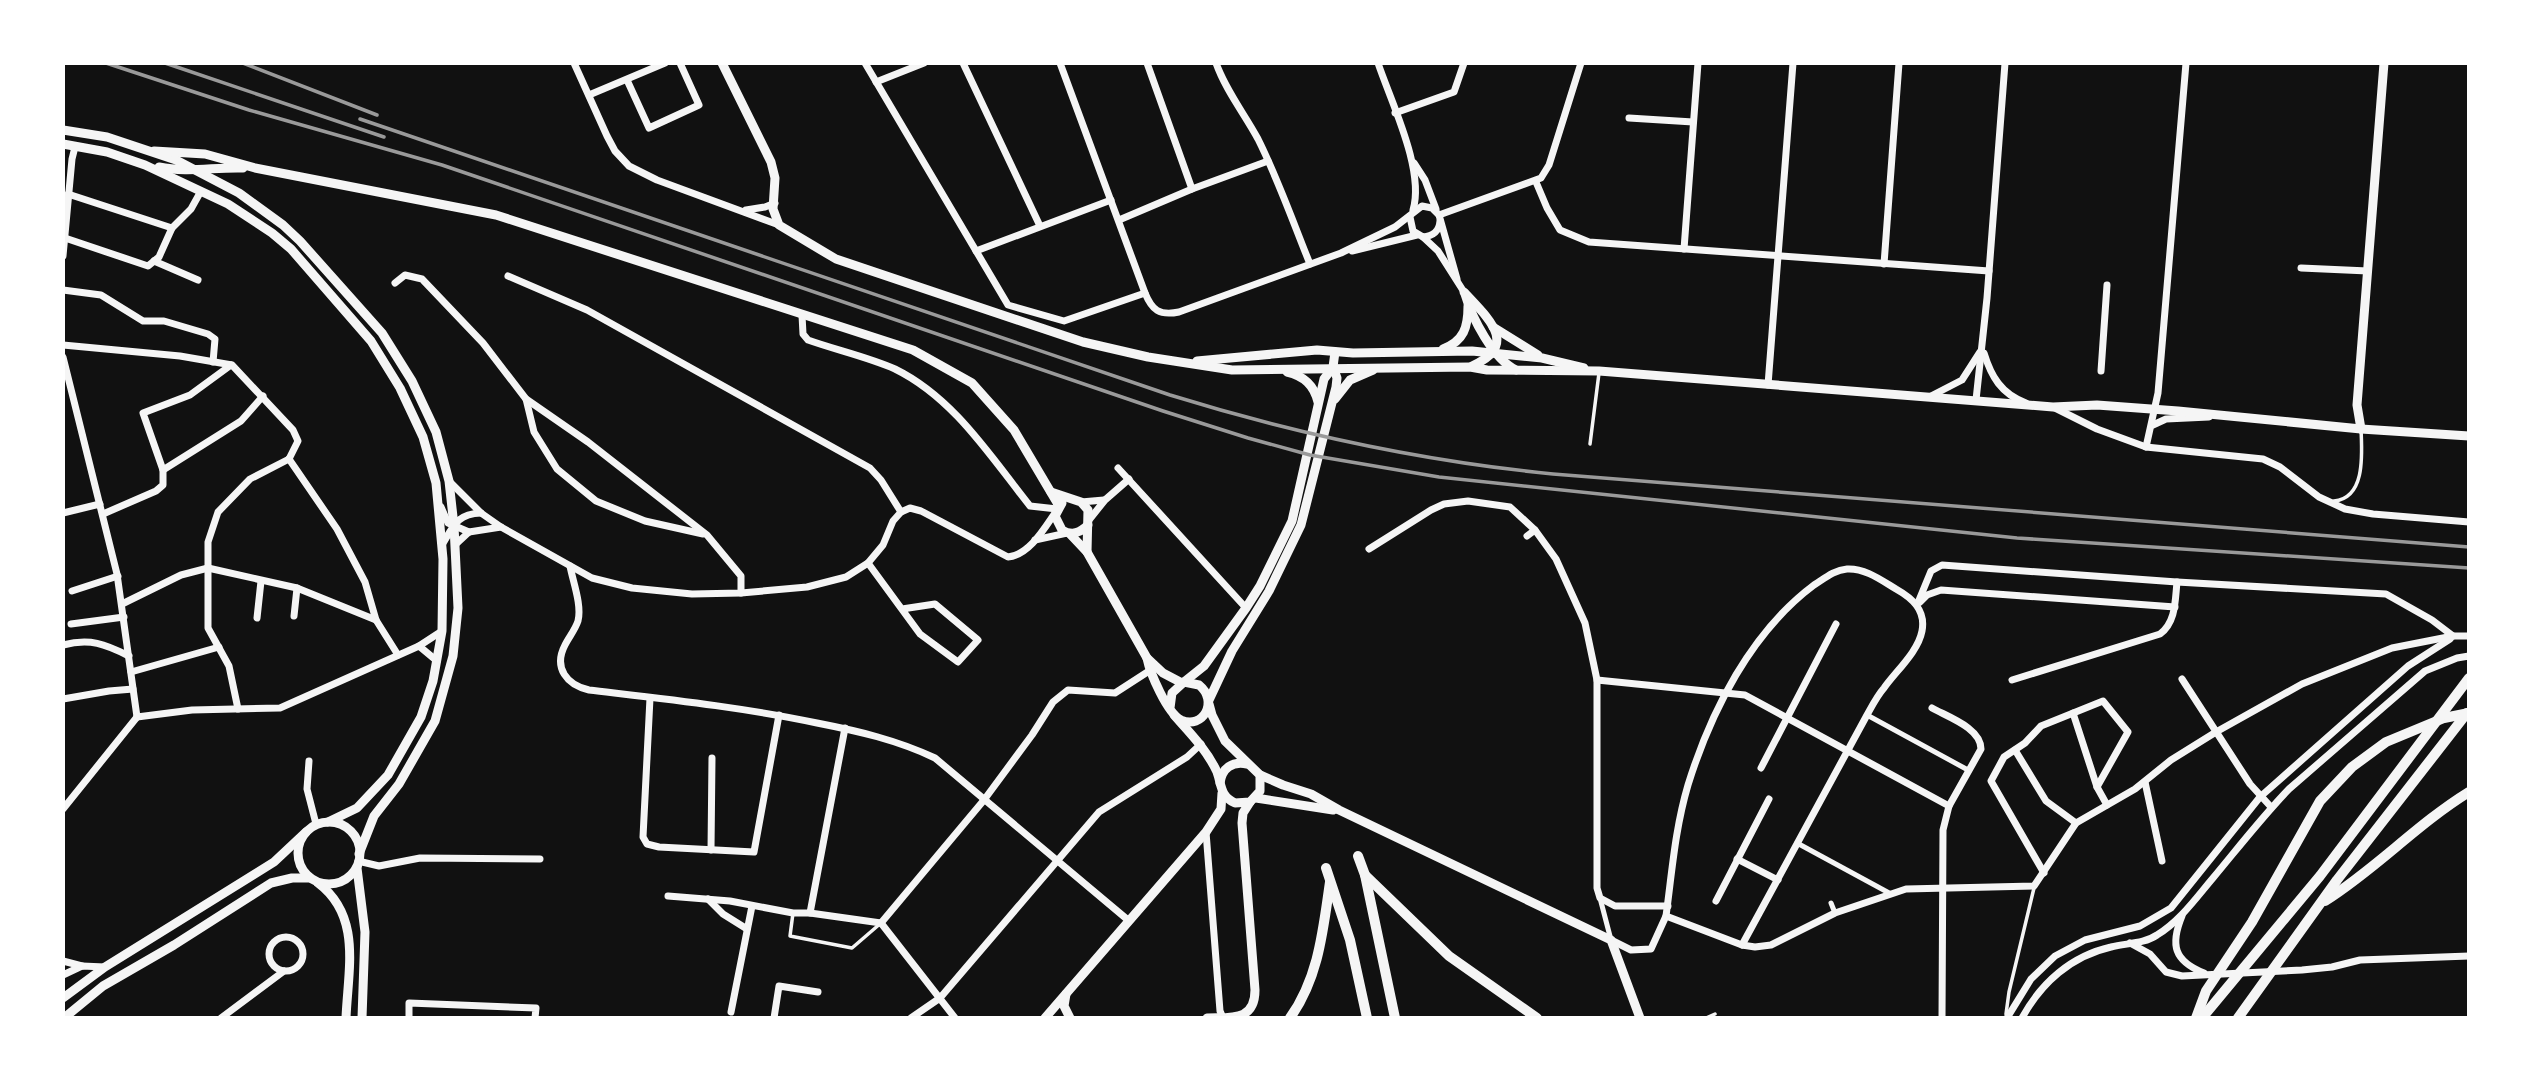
<svg xmlns="http://www.w3.org/2000/svg" width="2532" height="1081" font-family="'Space Grotesk',sans-serif">
	<style>
		.lines { fill: none; stroke-linecap: round; stroke-linejoin: round }
		.service { stroke: #f5f5f5; stroke-width: 3.5 }
		.pedestrian { stroke: #f5f5f5; stroke-width: 5 }
		.minor { stroke: #f5f5f5; stroke-width: 7 }
		.tertiary { stroke: #f5f5f5; stroke-width: 9 }
		.trunk { stroke: #f5f5f5; stroke-width: 10 }
		.rail { stroke: #9a9a9a; stroke-width: 3.5 }
	</style>
	<rect width="100%" height="100%" fill="#111"/>
	<g class="lines">
		<g class="service">
			<path d="M1590,444L1599,373"/>
			<path d="M2334,501C2366,498 2362,453 2361,429"/>
			<path d="M793,913L790,936L852,948L881,923"/>
			<path d="M2006,1014L2009,992L2034,888"/>
			<path d="M1706,1018L1715,1014"/>
		</g>
		<g class="pedestrian">
			<path d="M1867,715L1968,770"/>
			<path d="M1797,843L1891,894"/>
			<path d="M1600,898L1611,940"/>
			<path d="M1831,903L1835,913"/>
		</g>
		<g class="minor">
			<path d="M574,63L607,136L615,151L629,166L657,180L779,225"/>
			<path d="M865,63L1008,305L1064,321L1145,293"/>
			<path d="M963,63L1040,226"/>
			<path d="M1060,63L1145,293C1152,310 1159,316 1179,312L1341,253L1395,227L1422,206L1432,208L1439,215L1457,279"/>
			<path d="M1147,63L1192,189"/>
			<path d="M1216,63C1226,91 1244,113 1258,139C1278,179 1293,222 1310,264"/>
			<path d="M1378,63C1391,102 1425,170 1413,210"/>
			<path d="M627,80L649,128L699,105L680,63"/>
			<path d="M876,82L924,63"/>
			<path d="M589,95L665,63"/>
			<path d="M1395,113L1454,92L1464,63"/>
			<path d="M1629,118L1693,122"/>
			<path d="M1414,163L1425,180L1436,209"/>
			<path d="M1536,182L1547,208L1560,230L1589,242L1989,271"/>
			<path d="M68,194L172,228"/>
			<path d="M746,210L765,207L775,203"/>
			<path d="M1439,215L1541,178L1549,165L1581,63"/>
			<path d="M1410,217L1413,231L1423,237C1433,236 1439,232 1440,221"/>
			<path d="M1119,220L1192,189L1268,161"/>
			<path d="M1423,237L1438,251L1464,292"/>
			<path d="M65,238L148,266L159,257L172,228L191,209L201,191"/>
			<path d="M1684,249L1698,63"/>
			<path d="M976,251L1111,200"/>
			<path d="M1352,251L1417,235"/>
			<path d="M63,256L72,159L75,147"/>
			<path d="M154,261L198,280"/>
			<path d="M1884,264L1899,63"/>
			<path d="M2301,268L2368,271"/>
			<path d="M508,276L587,310L870,468L881,480L901,512"/>
			<path d="M395,283L405,275L422,279L483,343L526,399L588,442L707,535L741,576V593"/>
			<path d="M63,290L101,295L143,321H164L208,334L215,339L213,362"/>
			<path d="M802,315L803,334L808,340C836,350 868,357 895,369C954,398 990,456 1030,506L1057,509"/>
			<path d="M63,345L180,356L232,365L293,430L298,441L289,459"/>
			<path d="M1984,353C1991,376 2001,394 2026,403"/>
			<path d="M63,357L117,574L137,717"/>
			<path d="M2101,371L2107,285"/>
			<path d="M1768,385L1793,63"/>
			<path d="M1931,396L1962,380L1980,352"/>
			<path d="M526,399L534,432L557,469L596,501L645,521L703,534"/>
			<path d="M1976,400L1987,298L2005,63"/>
			<path d="M2053,407L2097,429L2146,447L2263,459L2280,467L2319,497L2345,509L2373,514L2469,522"/>
			<path d="M2153,425L2166,419L2209,417"/>
			<path d="M2146,447L2158,393L2186,63"/>
			<path d="M289,459L337,529L365,582L376,620L398,655"/>
			<path d="M1118,468L1246,608"/>
			<path d="M163,470L241,421L263,396"/>
			<path d="M449,481L481,513L501,527L592,578L632,588L692,594L741,593L807,587L846,577L868,563L883,545L893,521L901,512L910,508L921,511L1008,557C1029,555 1044,529 1055,513"/>
			<path d="M1081,502L1104,500"/>
			<path d="M441,507L448,523L469,532"/>
			<path d="M63,513L100,504"/>
			<path d="M103,514L156,491L163,485V470L143,413L190,395L231,365"/>
			<path d="M1089,520L1105,500L1129,479"/>
			<path d="M1527,536L1535,530"/>
			<path d="M1035,540L1067,533"/>
			<path d="M442,545C454,525 457,514 481,513"/>
			<path d="M455,545L469,532L501,527"/>
			<path d="M1369,549L1431,510L1444,504L1468,501L1510,507L1535,530L1556,559L1585,623L1597,680V888L1600,898L1615,906H1668"/>
			<path d="M868,563L920,634L958,662L978,640L935,604L902,609"/>
			<path d="M570,566C573,582 582,605 578,621C575,630 569,637 565,645C553,668 567,685 589,690C665,699 741,707 817,723C858,731 897,740 935,758L1128,920"/>
			<path d="M72,591L118,576"/>
			<path d="M1920,602L1927,595L1941,590L2175,607"/>
			<path d="M122,604L181,575L208,568L297,588L376,620"/>
			<path d="M1917,605L1931,571L1942,565L2177,582L2386,594L2432,620L2453,636"/>
			<path d="M294,616L297,588"/>
			<path d="M257,618L261,581"/>
			<path d="M71,624L124,617"/>
			<path d="M63,645C90,638 105,644 129,656"/>
			<path d="M419,646L442,631"/>
			<path d="M131,672L219,647"/>
			<path d="M2182,679L2250,784L2271,807"/>
			<path d="M1597,680L1745,695L1949,806"/>
			<path d="M2012,680L2160,634C2176,622 2175,601 2177,582"/>
			<path d="M650,698L643,837L647,844L659,847L754,852L779,715"/>
			<path d="M63,699L109,691L133,689"/>
			<path d="M1932,708C1948,717 1981,728 1981,749L1949,806L1943,830L1942,1018"/>
			<path d="M238,709L229,666L208,628V542L218,512L250,479L289,459"/>
			<path d="M2073,713L2097,787L2107,805"/>
			<path d="M137,717L192,710L280,708L419,646L437,661"/>
			<path d="M2015,750L2046,801L2076,823"/>
			<path d="M309,761L307,789L316,824"/>
			<path d="M1761,768L1836,624"/>
			<path d="M2145,782L2162,861"/>
			<path d="M63,809L137,717"/>
			<path d="M1206,832L1220,1011L1223,1018"/>
			<path d="M711,850L712,758"/>
			<path d="M1737,859L1778,880"/>
			<path d="M358,861L379,866L420,858L540,859"/>
			<path d="M2044,873L1991,781L2004,757L2025,743L2041,726L2103,701L2128,732L2097,787"/>
			<path d="M668,896L730,901L793,913H810L881,923"/>
			<path d="M708,899L723,914L747,929"/>
			<path d="M1716,901L1769,799"/>
			<path d="M810,913L845,728"/>
			<path d="M1666,916C1672,872 1675,829 1688,785C1711,711 1751,632 1814,585C1825,578 1834,570 1847,569C1865,568 1881,580 1896,589C1912,598 1926,610 1922,631C1918,652 1896,671 1884,688C1877,696 1872,706 1867,715L1742,945"/>
			<path d="M2182,916C2170,945 2174,961 2204,973"/>
			<path d="M881,923L984,800L1032,735L1053,702L1068,690L1115,693L1149,671"/>
			<path d="M881,923L955,1018"/>
			<circle cx="286" cy="954" r="17"/>
			<path d="M1611,940L1631,950L1651,949L1666,916L1742,945L1755,947L1771,945L1835,913L1906,889L2034,886L2076,823L2135,789L2171,760L2216,732L2302,684L2392,648L2453,636H2469"/>
			<path d="M2130,943L2150,954L2166,972L2182,976L2302,970L2332,967L2360,960L2469,956"/>
			<path d="M63,961L82,966"/>
			<path d="M63,975L82,966L105,967"/>
			<path d="M731,1012L752,906"/>
			<path d="M221,1018L284,971"/>
			<path d="M409,1018V1003L536,1008L535,1018"/>
			<path d="M774,1018L779,986L818,992"/>
			<path d="M911,1018L940,998L1099,812L1187,757L1201,744"/>
			<path d="M2007,1018L2031,979L2055,956L2085,940L2140,926L2171,908L2260,797L2408,666L2450,639"/>
			<path d="M2022,1018C2041,983 2071,956 2111,947C2126,943 2144,944 2157,935C2180,921 2196,898 2213,878C2238,848 2262,817 2289,789L2425,671L2457,658L2469,656"/>
		</g>
		<g class="tertiary">
			<path d="M722,63L771,162L775,178L773,209L779,225L836,259L1083,342L1148,357L1232,370L1470,367L1487,370L1599,371L2053,407L2097,405L2178,411L2361,429L2469,436"/>
			<path d="M63,130L107,137L176,160L239,193L283,225L300,241L382,333L412,381L436,432L449,481L454,526L458,608L453,656L435,721L399,784L374,816L359,854"/>
			<path d="M63,144L107,152L145,165L228,204L272,233L291,249L371,341L400,388L423,437L436,483L443,559L442,631L433,681L421,717L388,775L357,808L328,822"/>
			<path d="M154,151L205,154L255,168L496,215L913,350L972,383L1014,430L1059,506"/>
			<path d="M159,167C187,173 214,167 243,168"/>
			<path d="M1464,292C1488,318 1520,345 1472,366"/>
			<path d="M1465,294C1472,318 1493,359 1516,370"/>
			<path d="M1493,327L1538,355"/>
			<path d="M1443,349C1464,341 1468,327 1468,306"/>
			<path d="M1197,361L1317,350L1353,353L1472,351L1542,358L1584,368"/>
			<path d="M1287,372C1304,376 1314,385 1318,402"/>
			<path d="M1335,399L1350,380L1373,370"/>
			<path d="M2361,429L2357,405L2384,63"/>
			<path d="M1051,492L1081,502L1088,510L1087,552"/>
			<path d="M1062,503L1055,516L1062,530C1072,536 1080,533 1088,525"/>
			<path d="M1070,534L1087,552L1147,658L1163,673L1182,683"/>
			<path d="M1147,658C1150,673 1167,713 1181,720C1203,730 1219,701 1199,685L1184,682L1172,693L1170,708"/>
			<path d="M1184,682L1204,666L1246,608L1260,586L1292,521L1324,379L1333,367"/>
			<path d="M1209,700L1232,651L1269,591L1301,525L1336,387L1337,378L1333,367L1335,352"/>
			<path d="M1174,715C1190,733 1207,750 1217,772C1222,786 1220,796 1235,803L1250,802L1260,791V775L1225,741L1212,715L1209,704"/>
			<path d="M1260,775L1283,785L1311,794L1339,810L1611,940L1640,1018"/>
			<path d="M1220,783C1222,768 1232,761 1247,764"/>
			<path d="M1256,798L1333,810"/>
			<circle cx="329" cy="853" r="31"/>
			<path d="M357,868L365,932L362,1018"/>
			<path d="M318,883C362,916 348,969 346,1018"/>
			<path d="M1066,994L1064,1006L1070,1018"/>
			<path d="M63,998L105,967L274,862L306,832"/>
			<path d="M64,1018L103,986L174,945L271,883L292,878H310"/>
			<path d="M1045,1018L1206,832L1221,809L1222,793"/>
			<path d="M1207,1018C1230,1017 1255,1022 1255,990L1242,823L1243,813L1250,802"/>
		</g>
		<g class="trunk">
			<path d="M1358,856L1365,875L1395,1018"/>
			<path d="M1326,868L1350,940L1367,1018"/>
			<path d="M1365,875L1449,956L1537,1018"/>
			<path d="M2325,901C2376,869 2417,824 2469,792"/>
			<path d="M1290,1018C1319,977 1323,930 1330,882"/>
			<path d="M2196,1018L2206,991L2252,922L2320,801L2352,767L2386,742L2444,718L2469,713"/>
			<path d="M2202,1018L2320,876L2469,678"/>
			<path d="M2238,1018L2337,880L2467,713"/>
		</g>
		<g class="rail">
			<path d="M106,63L249,110L442,165L1163,411L1248,438L1310,455L1439,477L2017,538L2469,568"/>
			<path d="M165,63L384,137"/>
			<path d="M243,63L377,115"/>
			<path d="M360,119L1170,395C1296,434 1422,461 1553,474L2469,547"/>
		</g>
	</g>
	<rect width="2532" height="1081" fill="none" stroke="#ffffff" stroke-width="130"/>
</svg>
